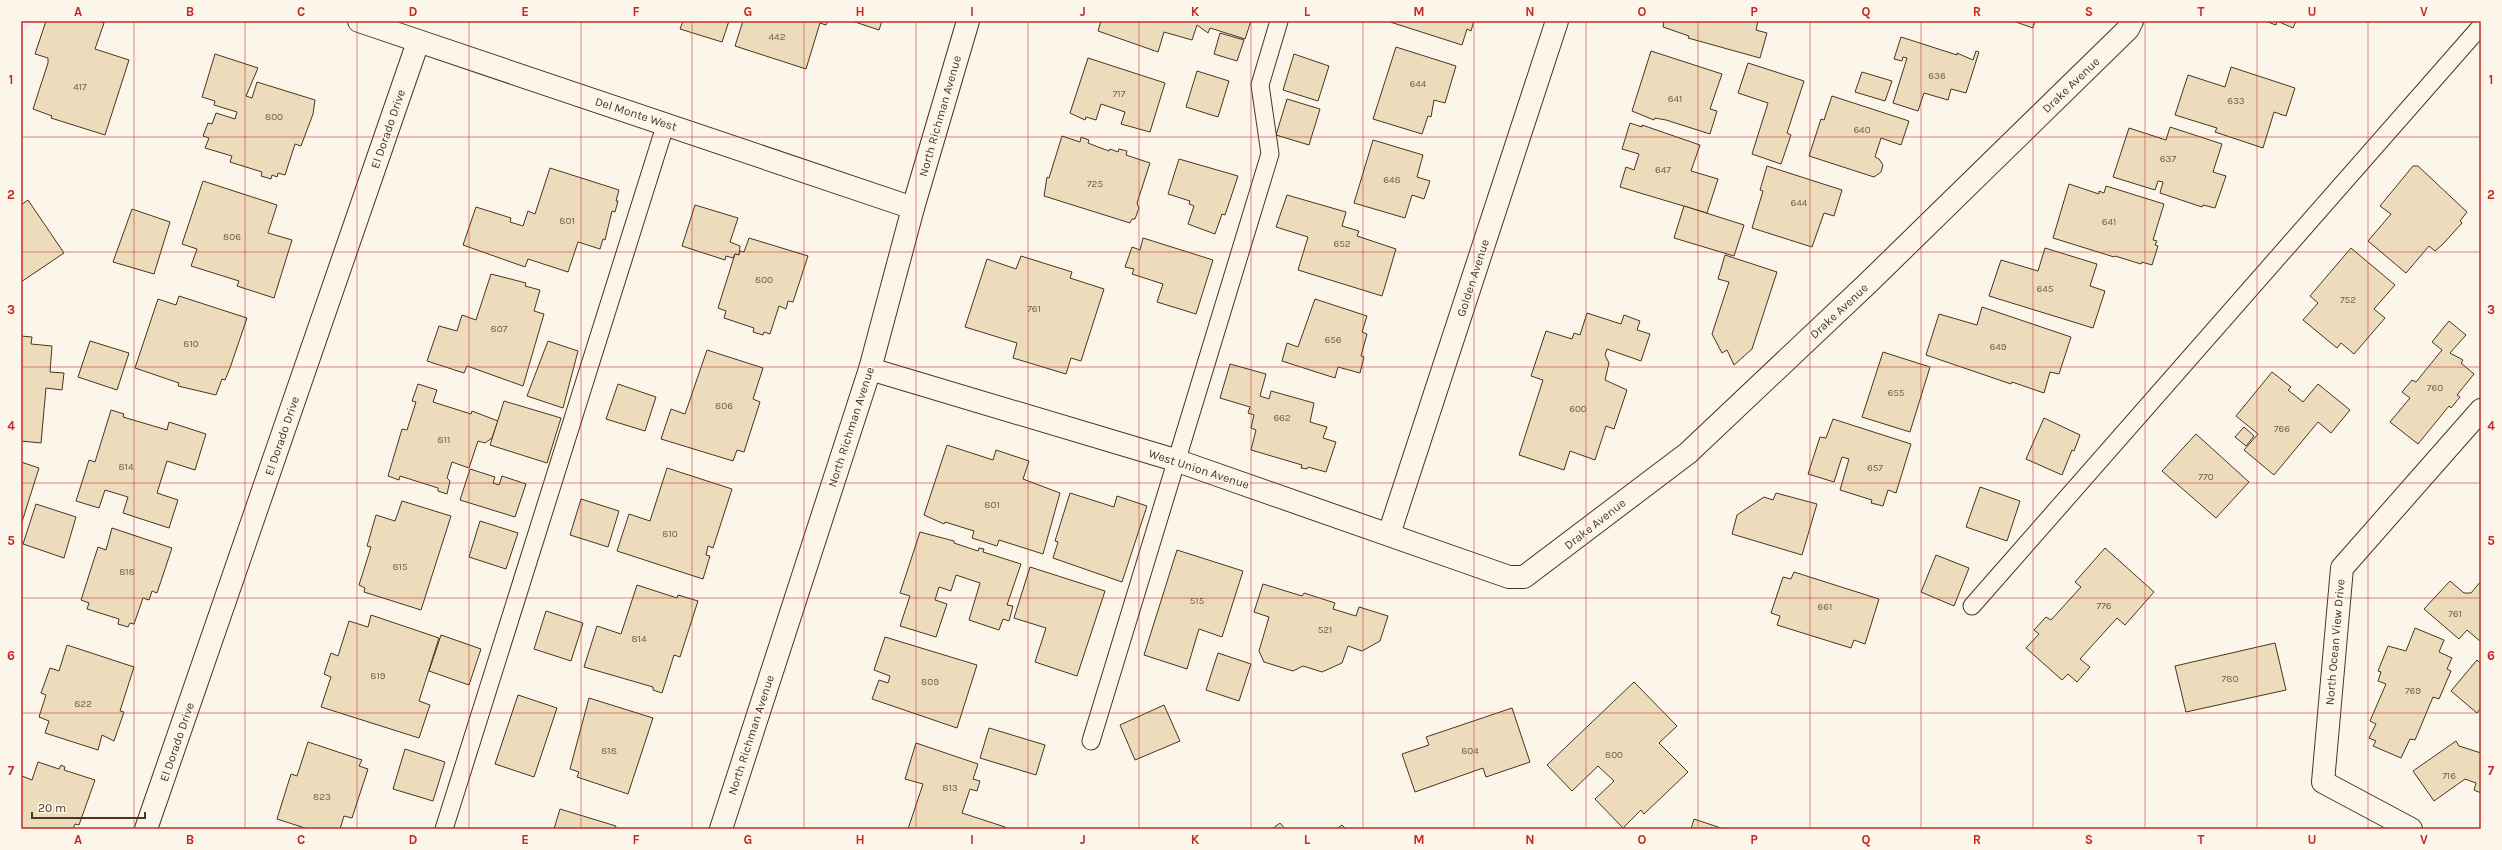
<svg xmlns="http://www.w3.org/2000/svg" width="2502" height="850" font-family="Karla,sans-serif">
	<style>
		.building { fill: #ecdcbc; stroke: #4a3520 }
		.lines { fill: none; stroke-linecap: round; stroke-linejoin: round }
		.lane-casing { stroke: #4a3520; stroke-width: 19 }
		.street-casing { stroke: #4a3520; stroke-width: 24 }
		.secondary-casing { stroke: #4a3520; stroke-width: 24 }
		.lane { stroke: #fbf6e9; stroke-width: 17 }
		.street { stroke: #fbf6e9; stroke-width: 22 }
		.secondary { stroke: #fbf6e9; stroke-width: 22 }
		.grid { fill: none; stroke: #c62828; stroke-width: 1; stroke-opacity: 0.55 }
		.labels { text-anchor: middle; stroke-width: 3; stroke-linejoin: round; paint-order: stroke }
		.number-label { font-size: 10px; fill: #725f47 }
		.street-label { font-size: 12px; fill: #4a3520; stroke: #fbf6e9 }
		.neatline { fill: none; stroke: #c62828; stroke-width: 1.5 }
		.grid-label { font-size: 13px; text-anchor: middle; font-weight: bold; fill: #c62828 }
	</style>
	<rect width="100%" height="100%" fill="#fbf6e9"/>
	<g class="building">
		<path d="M46,21H97L104,23L95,49L129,60L105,135L51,118L52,116L33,109L48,63V58L35,54Z"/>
		<path d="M683,21H729L722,42L680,29Z"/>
		<path d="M743,21H828L826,25L820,23L806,69L735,46Z"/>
		<path d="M852,21H882L879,30Z"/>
		<path d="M1101,21H1251L1245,39L1210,28L1208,33L1197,25L1192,40L1164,32L1158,52L1098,31Z"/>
		<path d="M1387,21H1474L1471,31L1467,29L1462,45Z"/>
		<path d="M1664,21H1758L1756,30L1767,33L1760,58L1688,38L1689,36L1663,27Z"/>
		<path d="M2013,21H2035L2033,28Z"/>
		<path d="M2265,21H2296L2293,28L2277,21L2276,25Z"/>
		<path d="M1220,33L1244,40L1237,61L1214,54Z"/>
		<path d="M1901,37L1957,55V53L1973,60L1976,51L1979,52L1966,93L1951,89L1948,100L1924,93L1918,111L1893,103L1907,58L1903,57L1902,61L1894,59Z"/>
		<path d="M1396,47L1456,66L1445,103L1434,100L1431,117L1428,116L1422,134L1373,119Z"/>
		<path d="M1651,51L1722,74L1710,109L1717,111L1710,134L1666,120L1655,118L1654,120L1632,111Z"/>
		<path d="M215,54L258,68L246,96L252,98L257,82L315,100L313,114L301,146L295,144L285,175L278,173L277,177L272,175L271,179L261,176L262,172L230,162L232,156L205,148L209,138L203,136L208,123L212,124L216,113L235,119L237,112L214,105L215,101L202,97Z"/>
		<path d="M1294,54L1329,66L1318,101L1283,90Z"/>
		<path d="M1088,58L1165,83L1150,132L1121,124L1125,112L1101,104L1096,120L1086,117L1085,120L1070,113Z"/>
		<path d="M1748,63L1804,81L1787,133L1791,135L1781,164L1752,154L1768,103L1738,93Z"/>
		<path d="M2231,67L2295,88L2286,116L2274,112L2263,148L2215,132L2217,128L2175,115L2188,75L2225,87Z"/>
		<path d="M1197,71L1229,81L1218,117L1186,107Z"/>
		<path d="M1862,72L1892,81L1885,101L1855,92Z"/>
		<path d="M1832,96L1909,121L1901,145L1881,138L1875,157L1879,159L1883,165L1881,172L1874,177L1809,156L1821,119L1824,120Z"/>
		<path d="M1287,99L1320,109L1309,145L1276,135Z"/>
		<path d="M1630,123L1642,127V125L1700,145L1691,171L1718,179L1707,213L1620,187L1626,167L1634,170L1639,154L1622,149Z"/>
		<path d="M2170,127L2222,144L2213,172L2226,176L2215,208L2203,205L2202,207L2160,193L2163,182L2158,181L2155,190L2113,177L2129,128L2166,140Z"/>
		<path d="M1062,136L1080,142L1081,137L1089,140L1088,143L1098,147L1109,151L1110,149L1118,152L1119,149L1127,151L1126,155L1150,163L1137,203L1139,208L1135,219H1132L1130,223L1044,196L1047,177L1049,178Z"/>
		<path d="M1373,140L1423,155L1417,177L1430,181L1424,199L1412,195L1405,218L1354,203Z"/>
		<path d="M1179,159L1238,176L1225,215L1222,214L1215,234L1188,224L1194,206L1189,204L1190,201L1168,194Z"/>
		<path d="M1767,166L1842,190L1834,216L1824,213L1812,247L1752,228L1763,191L1760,190Z"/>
		<path d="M2413,166H2418L2467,212L2460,221L2462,223L2443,244L2435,251L2429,246L2406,273L2368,241L2391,214L2380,206Z"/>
		<path d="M550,168L619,190L616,201H618L615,212L612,211L605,240L603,239L600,249L578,242L568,272L528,259L525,267L463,245L476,207L511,218L510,222L523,226L528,211L535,214Z"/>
		<path d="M203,181L277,205L268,233L292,240L274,298L237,286L239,281L191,266L197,249L182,244Z"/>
		<path d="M2069,184L2099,194V191L2104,193L2106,186L2164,204L2153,240L2157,241L2155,245L2158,246L2152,265L2142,262L2141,264L2115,256L2114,257L2053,238Z"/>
		<path d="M1287,195L1346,212L1342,226L1359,231L1357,236L1396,249L1382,296L1298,270L1308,237L1276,227Z"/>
		<path d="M28,200L64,253L21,282V205Z"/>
		<path d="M695,205L738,218L730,242L740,246L739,255L735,254L733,258L726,256L725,260L682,246Z"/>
		<path d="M1684,206L1744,225L1734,256L1674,238Z"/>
		<path d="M132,209L170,222L154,274L113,262Z"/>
		<path d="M749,238L808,256L793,302L788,301L786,309L779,306L770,334L764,332L763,335L753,332L754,328L724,318L726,311L718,308L735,254L739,255L740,251L744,252Z"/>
		<path d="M1143,238L1213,260L1196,314L1157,302L1163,284L1132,274L1134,269L1125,267L1132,247L1140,250Z"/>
		<path d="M2045,248L2097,264L2090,286L2105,291L2093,328L1989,296L2001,260L2038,271Z"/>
		<path d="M2351,248L2395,285L2374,309L2385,318L2354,354L2341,343L2337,348L2303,320L2318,303L2310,296Z"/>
		<path d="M1725,255L1777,272L1752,349L1734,365L1727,350L1722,353L1712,334L1729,282L1718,279Z"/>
		<path d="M1021,256L1072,272L1070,278L1104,289L1081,361L1071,358L1066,374L1013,358L1017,343L965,327L987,259L1016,269Z"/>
		<path d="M491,274L526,283L525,286L540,290L534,311L544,314L523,386L467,366L464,373L427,361L439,326L457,331L462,315L476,320Z"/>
		<path d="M179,296L247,318L230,368L225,380L222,379L216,395L178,386L179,383L135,368L158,299L176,305Z"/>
		<path d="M1315,299L1367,316L1362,332L1367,334L1361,356L1364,357L1360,373L1338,367L1335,378L1282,361L1287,343L1298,347Z"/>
		<path d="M1982,307L2071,337L2059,374L2050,372L2044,393L2012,382L2011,384L1926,355L1939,314L1977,325Z"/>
		<path d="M1587,313L1621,324L1624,315L1640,321L1637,330L1650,334L1641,361L1607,349L1605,355L1609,363L1605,380L1627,390L1614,429L1606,426L1595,460L1570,451L1564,470L1519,455L1543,380L1531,376L1546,331L1572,339L1574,333L1580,335Z"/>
		<path d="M2449,321L2466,335L2450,353L2463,360L2461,363L2474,374L2457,395L2460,397L2451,408L2449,406L2418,444L2390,422L2410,398L2402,392L2412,380L2416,382L2442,350L2432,342Z"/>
		<path d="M21,336L32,337L31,344L52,346L50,372L64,373L62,390L46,388L41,443L21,441Z"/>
		<path d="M90,341L129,353L117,390L78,377Z"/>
		<path d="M548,341L578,351L563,408L527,396Z"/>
		<path d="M707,350L763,368L753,399L760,402L744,452L737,450L733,461L661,439L671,409L685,414Z"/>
		<path d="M1883,352L1930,367L1910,432L1862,417Z"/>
		<path d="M1230,364L1266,374L1260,396L1269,399L1271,391L1314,403L1310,422L1327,427L1323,438L1336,442L1326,472L1308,467L1307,469L1301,468L1302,465L1251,450L1256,430L1251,428L1254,415L1248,413L1250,407L1220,398Z"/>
		<path d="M2272,372L2291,387L2288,390L2303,402L2318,384L2350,410L2331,433L2318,422L2274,475L2244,450L2258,434L2236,416Z"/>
		<path d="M418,384L437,390L433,402L471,414L472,411L498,421L492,438L485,443L478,441L469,468L452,462L447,478L450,481L447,494L438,491V488L400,476L399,480L388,476L402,429L407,430L416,402L412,401Z"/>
		<path d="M618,384L656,397L645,431L606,419Z"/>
		<path d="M504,401L561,418L547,463L490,445Z"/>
		<path d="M111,410L124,414L123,417L167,430L169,422L206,434L195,470L167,461L157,493L178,500L169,528L123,513L128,497L105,490L99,508L76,501L89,460L95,462Z"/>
		<path d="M2044,418L2080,435L2074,451L2072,450L2062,475L2026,459Z"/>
		<path d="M1833,419L1911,444L1896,493L1888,490L1883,506L1871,503L1872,500L1840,490L1849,459L1842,457L1834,482L1808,474L1820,437L1826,438Z"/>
		<path d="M2244,427L2254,436L2246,446L2235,437Z"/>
		<path d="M2196,434L2249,482L2216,518L2162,471Z"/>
		<path d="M947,445L993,460L996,450L1029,461L1023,479L1060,493L1043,554L999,540L997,546L972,538L974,531L945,522L944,524L924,515Z"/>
		<path d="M21,462L39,468L21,525Z"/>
		<path d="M667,468L732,489L713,548L708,546L706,555L710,556L703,579L617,551L629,514L650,521Z"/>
		<path d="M470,469L495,477L493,483L499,485L502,476L526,484L515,517L460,500Z"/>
		<path d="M1980,487L2020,501L2007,541L1966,527Z"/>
		<path d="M1070,493L1114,507L1117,496L1147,506L1122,582L1053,558L1058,542L1055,541Z"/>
		<path d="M1776,493L1817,504L1802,555L1732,534L1737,515L1764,497L1773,500Z"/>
		<path d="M581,499L619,511L608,547L570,535Z"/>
		<path d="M402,501L451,516L421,610L364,592L365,588L359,585L371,547L367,546L376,515L395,521Z"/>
		<path d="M36,504L76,517L64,558L23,544Z"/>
		<path d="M480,521L518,533L506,569L469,557Z"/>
		<path d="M112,528L172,548L157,593L152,591L149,600L143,598L134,624L130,623L128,627L118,624L119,619L87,609L89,603L81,600L98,547L106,550Z"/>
		<path d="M920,532L954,541V543L978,551L979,548L984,549L983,552L1021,564L1007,605L1013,606L1009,621L1003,619L999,630L969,620L980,583L956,575L951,591L939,587L935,600L947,604L936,637L900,626L910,596L900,593Z"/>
		<path d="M2105,548L2154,592L2125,625L2117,618L2080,659L2090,667L2077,682L2068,674L2062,680L2026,648L2039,634L2034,630L2046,617L2051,620L2081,587L2075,582Z"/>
		<path d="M1177,550L1243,571L1222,637L1199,629L1187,669L1144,655Z"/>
		<path d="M1936,555L1969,568L1954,606L1921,592Z"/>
		<path d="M1030,567L1105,591L1077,676L1035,662L1046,628L1014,618Z"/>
		<path d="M1794,572L1879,599L1865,644L1854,640L1851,648L1777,625L1780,616L1771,613L1783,577L1791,579Z"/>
		<path d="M2450,581L2464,593H2471L2481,581V642L2467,630L2459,639L2424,609Z"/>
		<path d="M1263,584L1302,596L1304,593L1335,603L1333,609L1356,616L1359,607L1388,616L1380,641L1362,651L1348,646L1342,663L1322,672L1303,666L1293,671L1264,662L1259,651L1269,617L1254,612Z"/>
		<path d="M637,585L677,598L678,595L698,601L680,657L674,655L662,693L653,690V687L584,667L597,626L621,634Z"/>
		<path d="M546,611L583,623L571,661L534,649Z"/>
		<path d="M371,615L439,638L419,701L430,705L419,738L321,707L331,677L324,674L331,653L338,656L349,621L368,627Z"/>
		<path d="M2415,628L2444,640L2439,652L2452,658L2447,669L2451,671L2439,699L2433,697L2415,740L2410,739L2401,758L2373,746L2376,741L2369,738L2376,724L2370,721L2386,684L2378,681L2381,672L2378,671L2388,646L2406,651Z"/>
		<path d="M441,635L481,649L469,685L429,671Z"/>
		<path d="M885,637L977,665L957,728L872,699L879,680L888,683L890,676L874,670Z"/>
		<path d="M2275,643L2286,690L2186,712L2175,666Z"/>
		<path d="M67,645L134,667L120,711L124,712L114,741L102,735L98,750L45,733L49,721L39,717L46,695L41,693L50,668L59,671Z"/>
		<path d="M1218,653L1251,664L1239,701L1206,690Z"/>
		<path d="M2477,660L2481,664V708L2477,713L2451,691Z"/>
		<path d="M1634,682L1677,726L1659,743L1688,772L1644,814L1641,810L1623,828L1595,799L1614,781L1598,766L1572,791L1547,765Z"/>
		<path d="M518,695L557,708L534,777L495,764Z"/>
		<path d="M589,698L653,718L628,794L577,777L579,772L570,769Z"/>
		<path d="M1164,705L1180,741L1135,760L1120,725Z"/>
		<path d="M1512,708L1530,762L1486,777L1483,768L1415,792L1402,754L1429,745L1426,737Z"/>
		<path d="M989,728L1045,745L1036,775L980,758Z"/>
		<path d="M2456,741L2459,746L2481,753V793L2474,790L2476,783L2465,779L2434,801L2413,771Z"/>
		<path d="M308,742L362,760L359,766L368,769L352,818L344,816L340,829H308L277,819L291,774L297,776Z"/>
		<path d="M916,743L978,764L973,779L980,781L977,791L970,789L962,813L1005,827V829H908L923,784L905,779Z"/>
		<path d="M405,749L445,762L433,801L393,789Z"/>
		<path d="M38,762L59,769L61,765L65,767L64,770L95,780L79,825L75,824L73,829H21V780L22,776L32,780Z"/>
		<path d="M560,809L616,826L615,829H554Z"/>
		<path d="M1694,819L1721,828L1720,829H1691Z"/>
		<path d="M1280,823L1285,829H1272Z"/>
		<path d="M1342,825L1346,829H1337Z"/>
	</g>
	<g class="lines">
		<defs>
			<g id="lane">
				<path d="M1972,606L2481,26"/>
				<path d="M1091,741L1270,154L1260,85L1279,21"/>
				<path d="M444,829L666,123"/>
			</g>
			<g id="street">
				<path d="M359,21L913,208"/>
				<path d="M870,369L1175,460L1509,577H1524L1688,453L1868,283L2128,29L2132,21"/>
				<path d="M1389,534L1557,21"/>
				<path d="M146,829L418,42"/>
				<path d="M2411,829L2323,782L2342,568L2481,410"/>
			</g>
			<path id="secondary" d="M721,829L870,369L913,208L968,21"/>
		</defs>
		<use href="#lane" class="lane-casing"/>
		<use href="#street" class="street-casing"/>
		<use href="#secondary" class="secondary-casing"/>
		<use href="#lane" class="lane"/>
		<use href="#street" class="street"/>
		<use href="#secondary" class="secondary"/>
	</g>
	<path class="grid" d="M134,21V829M245,21V829M357,21V829M469,21V829M581,21V829M692,21V829M804,21V829M916,21V829M1028,21V829M1139,21V829M1251,21V829M1363,21V829M1474,21V829M1586,21V829M1698,21V829M1810,21V829M1921,21V829M2033,21V829M2145,21V829M2257,21V829M2368,21V829M21,137H2481M21,252H2481M21,367H2481M21,483H2481M21,598H2481M21,713H2481"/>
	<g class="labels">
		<g class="number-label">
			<text x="777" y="40">442</text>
			<text x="1937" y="79">636</text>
			<text x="1418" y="87">644</text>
			<text x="80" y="90">417</text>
			<text x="1119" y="97">717</text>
			<text x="1675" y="102">641</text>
			<text x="2236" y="104">633</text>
			<text x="274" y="120">800</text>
			<text x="1862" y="133">640</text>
			<text x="2168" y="162">637</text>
			<text x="1663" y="173">647</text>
			<text x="1392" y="183">648</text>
			<text x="1095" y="187">725</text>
			<text x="1799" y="206">644</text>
			<text x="567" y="224">801</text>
			<text x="2109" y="225">641</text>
			<text x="232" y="240">806</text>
			<text x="1342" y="247">652</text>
			<text x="764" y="283">800</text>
			<text x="2045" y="292">645</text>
			<text x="2348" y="303">752</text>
			<text x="1034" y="312">761</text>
			<text x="499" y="332">807</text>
			<text x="1333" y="343">656</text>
			<text x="191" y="347">810</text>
			<text x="1998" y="350">649</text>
			<text x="2435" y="391">760</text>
			<text x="1896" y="396">655</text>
			<text x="724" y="409">806</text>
			<text x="1578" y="412">600</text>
			<text x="1282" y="421">662</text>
			<text x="2282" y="432">766</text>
			<text x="444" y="443">811</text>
			<text x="126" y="470">814</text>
			<text x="1875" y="471">657</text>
			<text x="2206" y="480">770</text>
			<text x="992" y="508">801</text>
			<text x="670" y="537">810</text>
			<text x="400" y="570">815</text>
			<text x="127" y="575">818</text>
			<text x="1197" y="604">515</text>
			<text x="2104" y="609">776</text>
			<text x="1825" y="610">661</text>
			<text x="2455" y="617">761</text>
			<text x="1325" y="633">521</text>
			<text x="639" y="642">814</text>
			<text x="378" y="679">819</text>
			<text x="2230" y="682">780</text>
			<text x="930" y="685">809</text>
			<text x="2413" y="694">769</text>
			<text x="83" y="707">822</text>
			<text x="609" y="754">818</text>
			<text x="1470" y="754">804</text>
			<text x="1614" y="758">800</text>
			<text x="2449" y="779">716</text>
			<text x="950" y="791">813</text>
			<text x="322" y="800">823</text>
		</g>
		<g class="street-label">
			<text transform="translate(2071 85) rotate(-44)" y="4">Drake Avenue</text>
			<text transform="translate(636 114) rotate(18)" y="4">Del Monte West</text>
			<text transform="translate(940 116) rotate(-74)" y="4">North Richman Avenue</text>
			<text transform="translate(388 129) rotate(-71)" y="4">El Dorado Drive</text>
			<text transform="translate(1473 278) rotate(-72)" y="4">Golden Avenue</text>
			<text transform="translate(1839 311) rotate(-43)" y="4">Drake Avenue</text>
			<text transform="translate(851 427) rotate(-72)" y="4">North Richman Avenue</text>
			<text transform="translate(282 436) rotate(-71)" y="4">El Dorado Drive</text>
			<text transform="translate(1199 469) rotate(18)" y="4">West Union Avenue</text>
			<text transform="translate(1595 524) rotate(-38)" y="4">Drake Avenue</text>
			<text transform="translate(2335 642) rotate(-85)" y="4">North Ocean View Drive</text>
			<text transform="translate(751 735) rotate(-72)" y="4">North Richman Avenue</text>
			<text transform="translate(177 742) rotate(-71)" y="4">El Dorado Drive</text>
		</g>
	</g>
	<rect width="2502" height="850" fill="none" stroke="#fbf6e9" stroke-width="44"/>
	<path d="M32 812v6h113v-6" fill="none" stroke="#4a3520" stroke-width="2"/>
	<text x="38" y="812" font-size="12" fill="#4a3520" stroke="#fbf6e9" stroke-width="3" paint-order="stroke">20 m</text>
	<rect x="22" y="22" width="2458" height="806" class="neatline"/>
	<g class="grid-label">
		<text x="78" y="16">A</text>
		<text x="190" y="16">B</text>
		<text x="301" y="16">C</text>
		<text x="413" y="16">D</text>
		<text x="525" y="16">E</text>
		<text x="636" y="16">F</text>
		<text x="748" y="16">G</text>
		<text x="860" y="16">H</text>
		<text x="972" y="16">I</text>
		<text x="1083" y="16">J</text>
		<text x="1195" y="16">K</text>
		<text x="1307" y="16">L</text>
		<text x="1419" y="16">M</text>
		<text x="1530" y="16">N</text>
		<text x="1642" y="16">O</text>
		<text x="1754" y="16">P</text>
		<text x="1866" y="16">Q</text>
		<text x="1977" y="16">R</text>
		<text x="2089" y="16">S</text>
		<text x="2201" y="16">T</text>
		<text x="2312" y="16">U</text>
		<text x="2424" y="16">V</text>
		<text x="11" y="84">1</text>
		<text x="2491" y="84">1</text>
		<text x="11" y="199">2</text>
		<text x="2491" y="199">2</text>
		<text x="11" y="314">3</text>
		<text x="2491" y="314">3</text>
		<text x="11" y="430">4</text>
		<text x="2491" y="430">4</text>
		<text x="11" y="545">5</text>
		<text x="2491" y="545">5</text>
		<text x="11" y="660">6</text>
		<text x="2491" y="660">6</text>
		<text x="11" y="775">7</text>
		<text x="2491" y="775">7</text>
		<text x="78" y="844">A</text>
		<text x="190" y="844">B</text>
		<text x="301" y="844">C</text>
		<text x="413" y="844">D</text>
		<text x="525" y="844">E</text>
		<text x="636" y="844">F</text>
		<text x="748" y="844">G</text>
		<text x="860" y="844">H</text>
		<text x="972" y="844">I</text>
		<text x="1083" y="844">J</text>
		<text x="1195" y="844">K</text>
		<text x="1307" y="844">L</text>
		<text x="1419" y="844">M</text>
		<text x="1530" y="844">N</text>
		<text x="1642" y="844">O</text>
		<text x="1754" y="844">P</text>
		<text x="1866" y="844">Q</text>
		<text x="1977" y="844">R</text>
		<text x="2089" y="844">S</text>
		<text x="2201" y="844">T</text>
		<text x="2312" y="844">U</text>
		<text x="2424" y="844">V</text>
	</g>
</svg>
